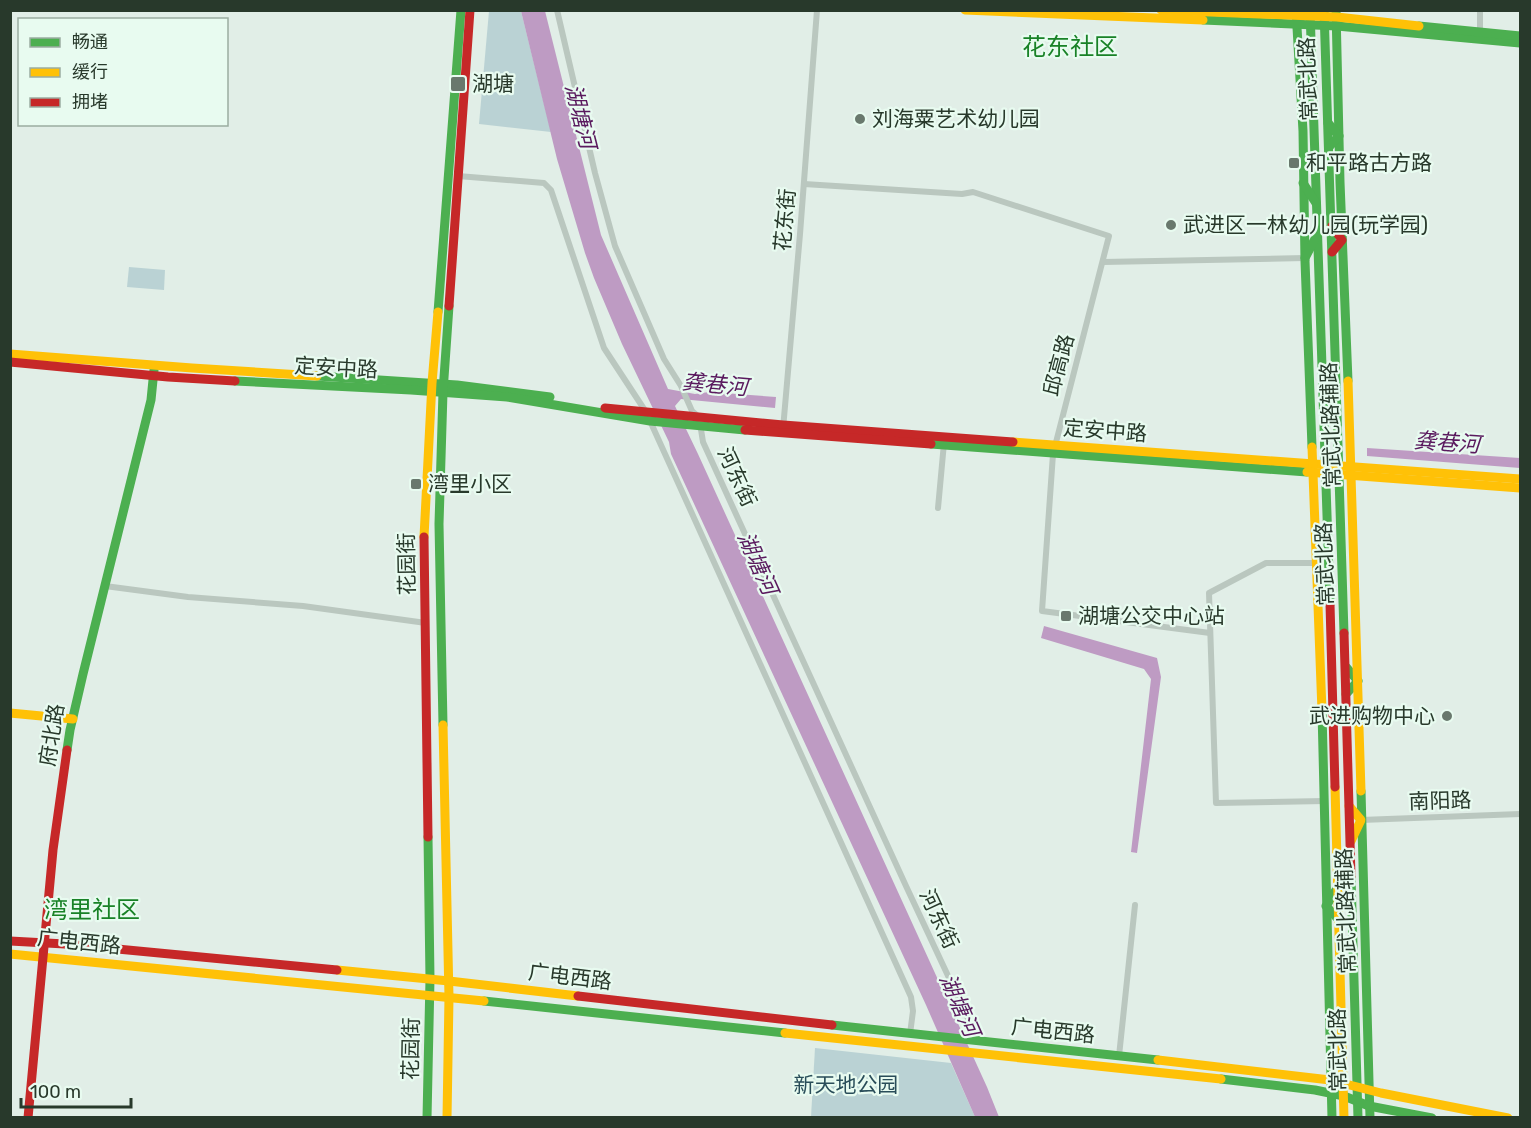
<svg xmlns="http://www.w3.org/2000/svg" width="1531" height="1128" font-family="Rubik,'Noto Sans SC',sans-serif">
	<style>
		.green { fill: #bad2d4 }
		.water { fill: #be9bc3 }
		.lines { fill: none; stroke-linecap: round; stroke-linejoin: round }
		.street { stroke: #bac7bf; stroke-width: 6 }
		.fast { stroke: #4caf50; stroke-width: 9 }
		.slow { stroke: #ffc107; stroke-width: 9 }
		.jam { stroke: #c62828; stroke-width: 9 }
		.poi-dot { fill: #69786d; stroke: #e8fbf0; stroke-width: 2 }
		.labels { text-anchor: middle; stroke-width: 4.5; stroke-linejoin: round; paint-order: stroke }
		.street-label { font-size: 21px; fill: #28392b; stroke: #e8fbf0 }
		.poi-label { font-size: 21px; fill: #28392b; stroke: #e8fbf0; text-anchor: start }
		.park-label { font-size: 21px; fill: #294d59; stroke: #e8fbf0 }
		.water-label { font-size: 22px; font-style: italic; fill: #5a1a5e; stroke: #e8fbf0 }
		.quarter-label { font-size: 24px; fill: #198227; stroke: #e8fbf0 }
	</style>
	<rect width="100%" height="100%" fill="#e1eee7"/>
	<g class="green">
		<path d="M489,11H521L551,132L479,124Z"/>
		<path d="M129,267L165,270L164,290L127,287Z"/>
		<path d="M815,1048L951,1063L975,1117H811Z"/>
	</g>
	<g class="water">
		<path d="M521,11H545L601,235L668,389L695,394L709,392L776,397L775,408L681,399L675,406L698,454L987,1087L999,1117H975L926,1005L671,454L669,442L622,344L594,278L585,253L557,159Z"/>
		<path d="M1367,448L1520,458V468L1367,456Z"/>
		<path d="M1044,626L1157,658L1161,677L1137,853L1131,852L1151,679L1144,669L1041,638Z"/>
	</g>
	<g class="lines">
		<g class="street">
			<path d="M557,10L595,173L615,246L664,359L681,386L692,411L699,417L703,442L906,886L979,1042"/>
			<path d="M1480,10V32"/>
			<path d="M458,176L544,183L551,190L604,348L646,412L911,997L913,1011L910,1034"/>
			<path d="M804,184L962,194L973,192L1109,236L1053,454L1042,611L1210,633"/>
			<path d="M1103,262L1305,258"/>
			<path d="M783,429L800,234L817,10"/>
			<path d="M938,508L944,443"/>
			<path d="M1316,563H1266L1209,593L1216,803L1325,801"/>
			<path d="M105,586L188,597L303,606L426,623"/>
			<path d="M1361,820L1520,814"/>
			<path d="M1119,1056L1135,905"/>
		</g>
		<g class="fast">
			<path d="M1296,10L1303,131L1305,261L1312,447"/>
			<path d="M1310,10L1330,604"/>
			<path d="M1324,10L1344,633"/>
			<path d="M1336,10L1340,182L1348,381"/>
			<path d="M1203,20L1337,26L1520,43"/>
			<path d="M1419,26L1520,36"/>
			<path d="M1328,123L1339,136L1329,147"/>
			<path d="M1303,183L1316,203"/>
			<path d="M1305,258L1318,233"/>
			<path d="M438,312L461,10"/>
			<path d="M317,376L457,385L550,397"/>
			<path d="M235,381L411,390L507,397L650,421L745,430"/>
			<path d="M931,444L1307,472"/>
			<path d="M1346,667L1358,681L1346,694"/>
			<path d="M1322,711L1332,1118"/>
			<path d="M443,725L439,524L443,392L449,306"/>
			<path d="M67,750L70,730L83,674L151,400L154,370"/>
			<path d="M1361,791L1370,1118"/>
			<path d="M1351,877L1358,1118"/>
			<path d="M1338,887L1326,906L1339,920"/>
			<path d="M484,1001L785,1033"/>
			<path d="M832,1025L1158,1060"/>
			<path d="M1221,1079L1315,1090L1344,1096L1369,1106L1432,1118"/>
			<path d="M427,1118L430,979L428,837"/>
		</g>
		<g class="slow">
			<path d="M965,10L1203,20"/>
			<path d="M1161,10L1337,17L1419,26"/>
			<path d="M10,354L192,368L317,376"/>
			<path d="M1348,381L1361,791"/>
			<path d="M1013,442L1520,479"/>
			<path d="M1312,447L1322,711"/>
			<path d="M1307,472L1520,488"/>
			<path d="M424,537L432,383L438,312"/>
			<path d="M10,713L73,719"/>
			<path d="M443,725L449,997L447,1118"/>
			<path d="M1335,787L1344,1118"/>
			<path d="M1349,806L1361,820L1351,841"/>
			<path d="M10,954L484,1001"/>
			<path d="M337,970L449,981L578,996"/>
			<path d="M785,1033L1221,1079"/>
			<path d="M1158,1060L1330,1080L1381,1093L1508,1118"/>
		</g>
		<g class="jam">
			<path d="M1332,226L1342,240L1332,252"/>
			<path d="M449,306L470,10"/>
			<path d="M10,362L168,377L235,381"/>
			<path d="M605,408L783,425L1013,442"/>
			<path d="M745,430L931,444"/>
			<path d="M424,537L428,837"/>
			<path d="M1330,604L1335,787"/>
			<path d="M1344,633L1351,877"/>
			<path d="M10,941L65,944L337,970"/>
			<path d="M578,996L832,1025"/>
			<path d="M28,1118L53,850L67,750"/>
		</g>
	</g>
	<g class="poi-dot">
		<rect x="450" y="76" width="16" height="16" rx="3"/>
		<circle cx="860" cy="119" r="6"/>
		<rect x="1288" y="157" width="12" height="12" rx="3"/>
		<circle cx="1171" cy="225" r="6"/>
		<rect x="410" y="478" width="12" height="12" rx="3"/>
		<rect x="1060" y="610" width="12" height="12" rx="3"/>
		<circle cx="1447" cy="716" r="6"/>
	</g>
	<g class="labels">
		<g class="street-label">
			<text transform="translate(1308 79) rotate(-92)" y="7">常武北路</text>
			<text transform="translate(785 220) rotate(-85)" y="7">花东街</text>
			<text transform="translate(1059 365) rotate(-75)" y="7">邱高路</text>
			<text transform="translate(336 368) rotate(3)" y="7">定安中路</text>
			<text transform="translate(1331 425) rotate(-92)" y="7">常武北路辅路</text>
			<text transform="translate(1105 431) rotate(4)" y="7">定安中路</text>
			<text transform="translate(737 477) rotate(65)" y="7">河东街</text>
			<text transform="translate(407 564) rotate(-91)" y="7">花园街</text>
			<text transform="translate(1325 564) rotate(-92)" y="7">常武北路</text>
			<text transform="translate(52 735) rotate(-81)" y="7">府北路</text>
			<text transform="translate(1440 801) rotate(-2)" y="7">南阳路</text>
			<text transform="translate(1346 911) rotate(-92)" y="7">常武北路辅路</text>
			<text transform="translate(939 919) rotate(65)" y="7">河东街</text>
			<text transform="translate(79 942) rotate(6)" y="7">广电西路</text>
			<text transform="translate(570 977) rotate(7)" y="7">广电西路</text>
			<text transform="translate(1053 1031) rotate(6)" y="7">广电西路</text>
			<text transform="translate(411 1049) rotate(-89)" y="7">花园街</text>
			<text transform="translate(1338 1050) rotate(-91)" y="7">常武北路</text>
		</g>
		<g class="poi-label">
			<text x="472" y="91">湖塘</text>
			<text x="872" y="126">刘海粟艺术幼儿园</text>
			<text x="1306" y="170">和平路古方路</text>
			<text x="1183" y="232">武进区一林幼儿园(玩学园)</text>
			<text x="428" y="491">湾里小区</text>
			<text x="1078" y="623">湖塘公交中心站</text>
			<text x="1435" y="723" text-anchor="end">武进购物中心</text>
		</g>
		<g class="park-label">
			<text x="846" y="1092">新天地公园</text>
		</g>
		<g class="water-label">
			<text transform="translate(581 116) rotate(76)" y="8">湖塘河</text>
			<text transform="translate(715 384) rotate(5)" y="8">龚巷河</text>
			<text transform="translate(1447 442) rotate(4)" y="8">龚巷河</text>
			<text transform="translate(758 563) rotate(66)" y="8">湖塘河</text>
			<text transform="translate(960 1005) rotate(66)" y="8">湖塘河</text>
		</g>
		<g class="quarter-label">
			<text x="1070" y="55">花东社区</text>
			<text x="92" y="918">湾里社区</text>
		</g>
	</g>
	<rect width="1531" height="1128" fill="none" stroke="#28392b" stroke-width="24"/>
	<rect x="18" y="18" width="210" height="108" fill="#e8fbf0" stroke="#9bada1" stroke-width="1.5"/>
	<rect x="30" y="38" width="30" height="9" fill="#4caf50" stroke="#9bada1" stroke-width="1.5"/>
	<text x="72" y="48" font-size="18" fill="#28392b">畅通</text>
	<rect x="30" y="68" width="30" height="9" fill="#ffc107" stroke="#9bada1" stroke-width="1.5"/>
	<text x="72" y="78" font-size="18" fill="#28392b">缓行</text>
	<rect x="30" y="98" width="30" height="9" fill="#c62828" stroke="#9bada1" stroke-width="1.5"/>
	<text x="72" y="108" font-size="18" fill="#28392b">拥堵</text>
	<path d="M21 1098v9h110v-9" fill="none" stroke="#28392b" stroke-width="3"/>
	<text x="30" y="1098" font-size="18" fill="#28392b" stroke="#e8fbf0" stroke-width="4.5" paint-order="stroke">100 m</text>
</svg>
